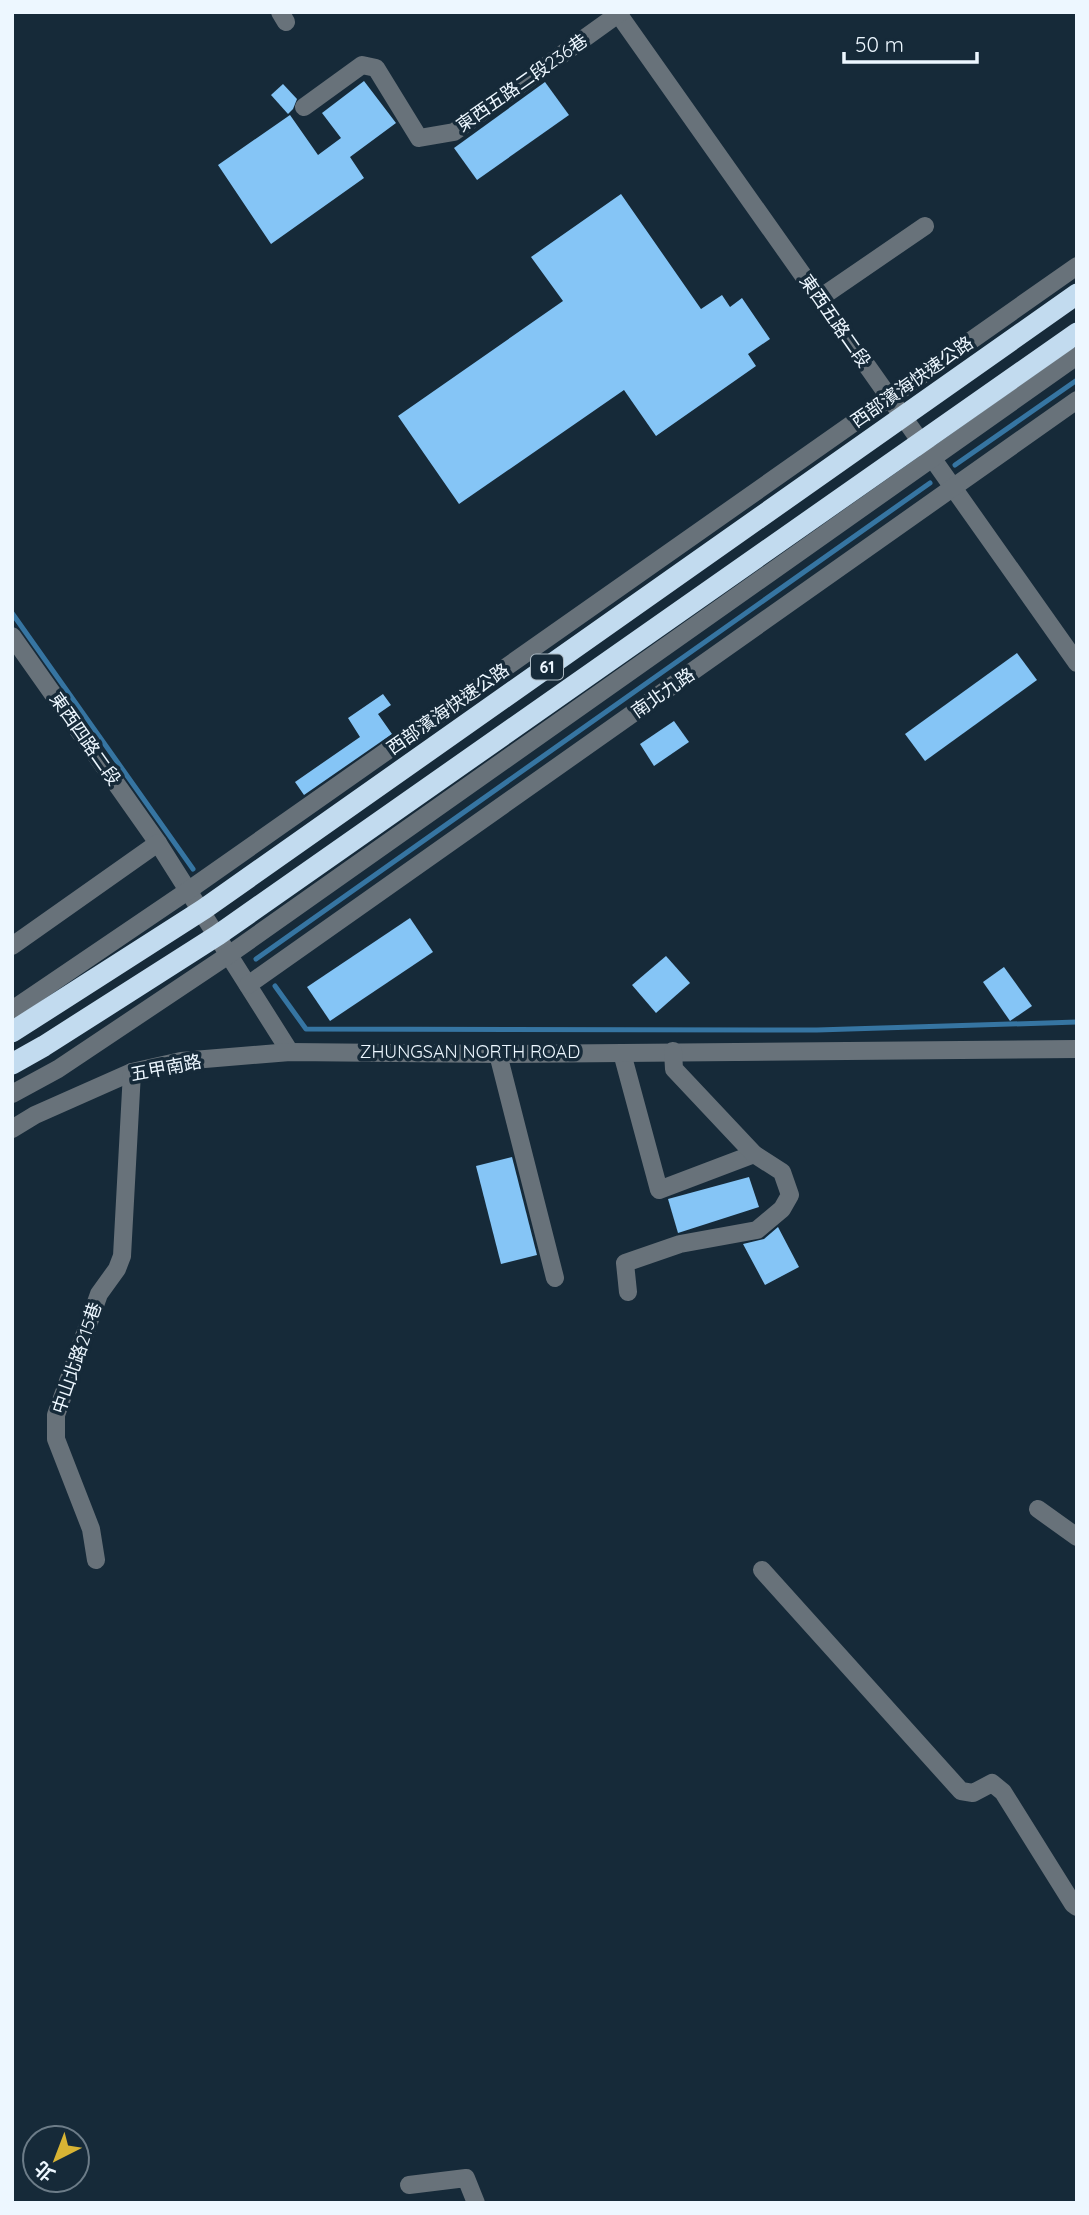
<svg xmlns="http://www.w3.org/2000/svg" width="1089" height="2215" font-family="Quicksand,'Noto Sans TC',sans-serif">
	<style>
		.lines { fill: none; stroke-linecap: round; stroke-linejoin: round }
		.stream { stroke: #3675a2; stroke-width: 5 }
		.building { fill: #85c5f6 }
		.minor { stroke: #68727a; stroke-width: 18 }
		.highway { stroke: #c2dbef; stroke-width: 21 }
		.labels { text-anchor: middle; stroke-width: 7; stroke-linejoin: round; paint-order: stroke }
		.shield { fill: #162a39; stroke: #acbac4; stroke-width: 2 }
		.shield-label { font-size: 16px; font-weight: bold; fill: #edf7ff }
		.street-label { font-size: 18px; fill: #edf7ff; stroke: #162a39 }
	</style>
	<rect width="100%" height="100%" fill="#162a39"/>
	<g class="lines">
		<g class="stream">
			<path d="M955,465L1077,380"/>
			<path d="M12,613L193,869"/>
			<path d="M256,959L930,483"/>
			<path d="M275,986L306,1029L817,1030L1077,1022"/>
		</g>
	</g>
	<g class="building">
		<path d="M364,81L396,123L350,157L364,178L271,244L218,165L290,115L318,155L341,138L322,113Z"/>
		<path d="M545,82L569,115L477,180L454,148Z"/>
		<path d="M283,84L297,99L293,109L288,114L271,95Z"/>
		<path d="M621,194L701,309L722,295L730,307L742,298L770,339L748,354L756,366L656,436L624,390L459,504L398,416L563,301L531,257Z"/>
		<path d="M1017,653L1037,680L925,761L905,734Z"/>
		<path d="M383,694L391,705L378,714L392,734L304,795L295,782L360,737L348,718Z"/>
		<path d="M674,721L689,742L654,766L640,744Z"/>
		<path d="M410,918L433,952L330,1021L307,987Z"/>
		<path d="M666,956L690,983L656,1013L632,985Z"/>
		<path d="M1004,967L1032,1006L1010,1021L983,982Z"/>
		<path d="M512,1157L537,1255L501,1264L476,1166Z"/>
		<path d="M749,1177L759,1207L678,1233L668,1199Z"/>
		<path d="M778,1227L799,1267L765,1285L743,1244L764,1239Z"/>
	</g>
	<g class="lines">
		<g class="minor">
			<path d="M280,12L286,22"/>
			<path d="M617,12L1077,663"/>
			<path d="M304,107L362,65L376,68L419,138L454,132L621,12"/>
			<path d="M820,298L925,226"/>
			<path d="M12,636L158,843"/>
			<path d="M12,946L158,843L290,1052"/>
			<path d="M248,985L1077,400"/>
			<path d="M12,1010L189,890L1077,266"/>
			<path d="M622,1053L659,1190L754,1154"/>
			<path d="M498,1054L555,1278"/>
			<path d="M12,1094L58,1069L230,954L1077,356"/>
			<path d="M12,1129L35,1115L132,1072L181,1061L290,1052L498,1054L1077,1049"/>
			<path d="M628,1292L625,1263L680,1244L757,1230L782,1209L790,1195L782,1172L754,1154L674,1069L673,1051"/>
			<path d="M1038,1509L1077,1537"/>
			<path d="M96,1560L91,1529L56,1439V1415L99,1294L117,1269L122,1256L132,1072"/>
			<path d="M762,1570L961,1791L973,1793L992,1783L1003,1792L1073,1904L1077,1907"/>
			<path d="M409,2185L466,2178L476,2203"/>
		</g>
		<g class="highway">
			<path d="M12,1032L204,909L1077,294"/>
			<path d="M12,1064L44,1046L218,935L1077,333"/>
		</g>
	</g>
	<g class="labels">
		<rect class="shield" x="531" y="654.5" width="32" height="25" rx="5"/>
		<g class="shield-label">
			<text x="547" y="673">61</text>
		</g>
		<g class="street-label">
			<text transform="translate(522 83) rotate(-35)" y="6">東西五路二段236巷</text>
			<text transform="translate(835 321) rotate(55)" y="6">東西五路二段</text>
			<text transform="translate(912 382) rotate(-35)" y="6">西部濱海快速公路</text>
			<text transform="translate(663 693) rotate(-35)" y="6">南北九路</text>
			<text transform="translate(448 709) rotate(-35)" y="6">西部濱海快速公路</text>
			<text transform="translate(85 739) rotate(55)" y="6">東西四路二段</text>
			<text x="470" y="1058">ZHUNGSAN NORTH ROAD</text>
			<text transform="translate(166 1068) rotate(-11)" y="6">五甲南路</text>
			<text transform="translate(77 1358) rotate(-71)" y="6">中山北路215巷</text>
		</g>
	</g>
	<rect width="1089" height="2215" fill="none" stroke="#edf7ff" stroke-width="28"/>
	<g transform="translate(56 2159) rotate(222)"><circle r="33" fill="#162a39" stroke="#6c7c88" stroke-width="2"/>
	<path d="M0-5L12 26L0 18L-12 26Z" fill="#d8b434"/>
	<text y="-10" font-size="19" font-weight="bold" text-anchor="middle" fill="#edf7ff">北</text>
	</g>
	<path d="M844 52v10h133v-10" fill="none" stroke="#edf7ff" stroke-width="3.5"/>
	<text x="855" y="52" font-size="21" fill="#edf7ff" stroke="#162a39" stroke-width="5" paint-order="stroke">50 m</text>
</svg>
